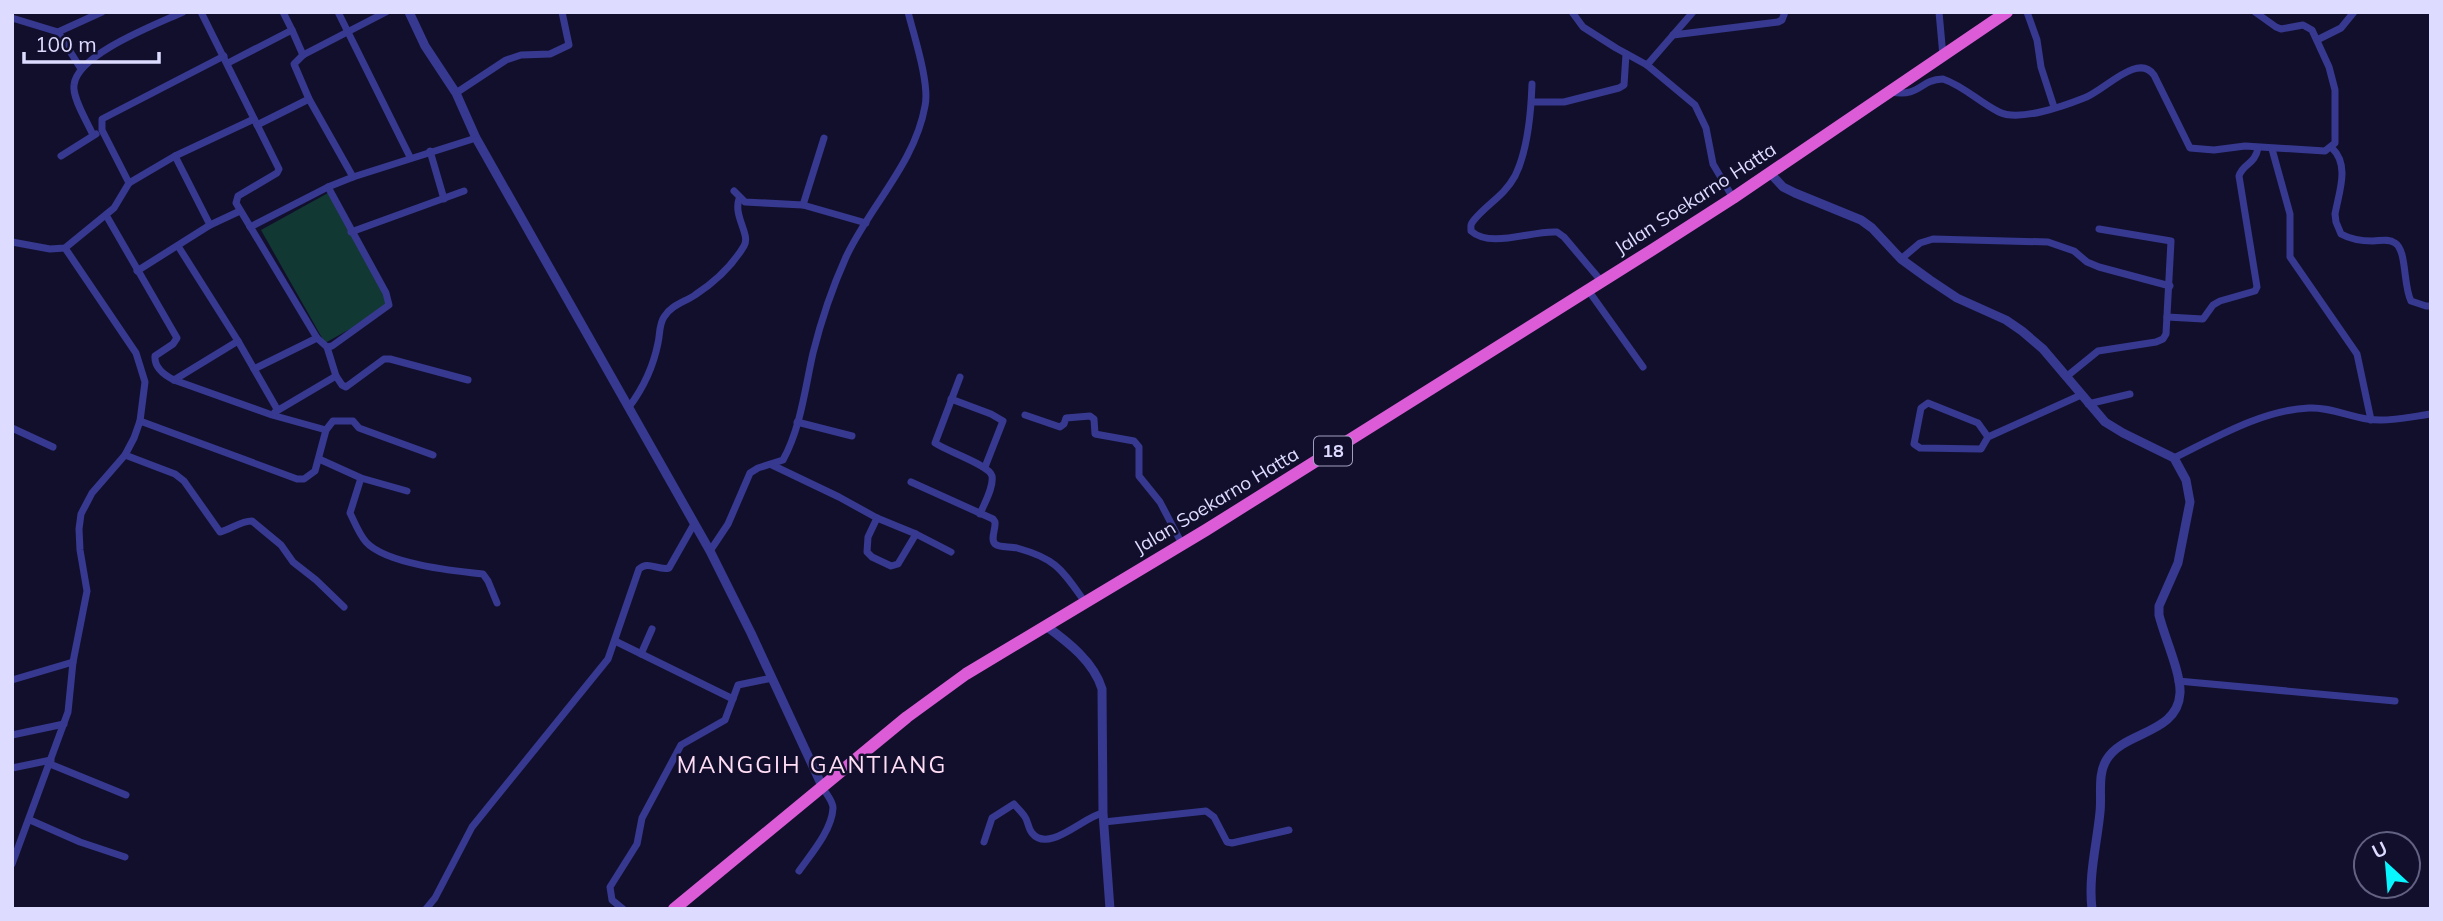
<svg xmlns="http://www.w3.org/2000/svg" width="2443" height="921" font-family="Mulish,sans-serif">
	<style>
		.green { fill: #123834 }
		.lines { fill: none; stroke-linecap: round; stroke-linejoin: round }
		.minor { stroke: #373990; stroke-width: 7 }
		.tertiary { stroke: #373990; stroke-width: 9 }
		.trunk { stroke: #dc5cd8; stroke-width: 12 }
		.labels { text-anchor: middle; stroke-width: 5; stroke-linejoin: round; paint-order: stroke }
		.shield { fill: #120f2d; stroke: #a09ec0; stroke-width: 2 }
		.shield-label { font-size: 18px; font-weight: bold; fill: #dddbff }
		.street-label { font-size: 19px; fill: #dddbff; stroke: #120f2d }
		.quarter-label { font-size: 23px; letter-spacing: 2px; fill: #ffddf5; stroke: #120f2d }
	</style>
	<rect width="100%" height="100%" fill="#120f2d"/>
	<path class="green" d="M328,193L391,306L325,343L261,230Z"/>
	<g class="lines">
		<g class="minor">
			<path d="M201,12L279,169L277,173L238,196L236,203L317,338L327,347L332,346L389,305L386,293L328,187"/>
			<path d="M283,12L292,30"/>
			<path d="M338,12L410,157"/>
			<path d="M1572,12L1583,27L1616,48L1647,65L1695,105L1706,128L1713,164L1733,198"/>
			<path d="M1939,12L1943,56"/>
			<path d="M2027,12L2037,40L2041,67L2054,107"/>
			<path d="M12,18L58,32L81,69"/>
			<path d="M58,32L102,12"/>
			<path d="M1673,35L1778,22L1782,20L1785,12"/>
			<path d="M2317,40L2341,28L2354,12"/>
			<path d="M228,63L292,30L303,55"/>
			<path d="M1647,65L1693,12"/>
			<path d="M1532,84C1531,113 1528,150 1515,176C1504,196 1487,204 1474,220C1470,225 1471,225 1471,231C1491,249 1532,230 1557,232L1564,237L1602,282"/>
			<path d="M1891,92C1922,97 1918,80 1943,79C1964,86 1980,103 1999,112C2019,122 2064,106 2084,98C2104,91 2138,52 2154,75L2190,148L2214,150L2245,146L2325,151L2335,143V90L2329,67L2312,30L2303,25L2281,29L2276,27L2255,12"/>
			<path d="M456,93L506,60L521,55L550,54L569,45L562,12"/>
			<path d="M1532,102H1564L1619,88L1624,85L1626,54"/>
			<path d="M257,125L309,99"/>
			<path d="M93,135C88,123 72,98 74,85C77,54 157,24 183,12"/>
			<path d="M824,138L803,205L866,223"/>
			<path d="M2332,148C2350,165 2339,192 2335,214L2336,222L2341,234C2350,239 2362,241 2373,241C2380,241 2388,238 2395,243C2407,250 2403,286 2411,301L2426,306H2431"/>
			<path d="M2272,149L2290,214V257L2357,354L2371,420"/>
			<path d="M430,151L444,199"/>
			<path d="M61,156L96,134"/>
			<path d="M175,156L210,225"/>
			<path d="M353,177L309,99L294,64L303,55L386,12"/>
			<path d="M129,183L102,130V119L224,56"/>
			<path d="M734,191L745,202L803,205"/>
			<path d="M106,215L177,338L173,344L155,356C154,368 164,375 174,380L272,415L326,430"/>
			<path d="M250,227L328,187L353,177L476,138"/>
			<path d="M351,232L464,191"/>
			<path d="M12,242L50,249L65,248L114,208L129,183L175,156L254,119"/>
			<path d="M178,246L238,341L277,409"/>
			<path d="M1901,259L1920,243L1933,239L2048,242L2074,251L2087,262L2099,267L2170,286"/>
			<path d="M137,271L210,225L240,211"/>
			<path d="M1588,290L1643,367"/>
			<path d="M2167,317L2203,319L2213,305L2220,301L2255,291L2257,287L2239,176C2243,163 2255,165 2258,148"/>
			<path d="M254,369L317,338"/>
			<path d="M336,376L342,385L346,387L384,359H390L468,380"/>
			<path d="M960,377L935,443C946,451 990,465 992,476C994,487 984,504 980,514"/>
			<path d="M2066,377L2098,351L2156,342L2163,339L2166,334L2171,241L2099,229"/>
			<path d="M174,380L238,341"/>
			<path d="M951,399L991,414L1003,421L985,467"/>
			<path d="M2088,404L2130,394"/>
			<path d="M629,407C644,387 653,368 658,343C660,335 659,324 664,317C671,305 685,302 695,295C715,282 732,266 744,246C751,235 733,216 739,199"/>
			<path d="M275,412L336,376L327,347"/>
			<path d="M1025,415L1060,427L1064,424L1066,418L1090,416L1094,419L1095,434L1134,441L1139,447V476L1160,502L1182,544"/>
			<path d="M140,421L297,479H304L315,471L326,430L333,421H353L359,428L433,455"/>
			<path d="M797,422L852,436"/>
			<path d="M12,428L53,447"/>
			<path d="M1988,437L1978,423L1928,403L1921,408L1914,444L1920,448L1981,449L1988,437L2081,395"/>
			<path d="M125,455L175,474L184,481L220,532C232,529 240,521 252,521L281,545L293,562L316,580L344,607"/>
			<path d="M2174,458C2215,438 2262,410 2309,408C2330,407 2347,416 2367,419C2388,422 2410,417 2431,414"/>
			<path d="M319,459L361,478L407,491"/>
			<path d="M772,465L839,497L877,518L916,534L951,552"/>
			<path d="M361,478L350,513C355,523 359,534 366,542C386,564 454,571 483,574L488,581L497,603"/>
			<path d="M911,482L993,519L995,522C996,529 990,539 995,544C1000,548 1010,546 1017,548C1057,559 1062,570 1085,602"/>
			<path d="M877,518L868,537L867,552L872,557L891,566L898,564L916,534"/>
			<path d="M710,551L728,524L750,473L758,468L783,460C801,427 805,388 813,353C821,321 833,286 846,257C870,206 915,163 925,106C930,84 914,36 908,12"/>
			<path d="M615,641L733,699"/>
			<path d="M641,654L652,629"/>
			<path d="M12,680L73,662"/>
			<path d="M2178,681L2395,701"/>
			<path d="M12,735L64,724"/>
			<path d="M50,764L126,795"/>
			<path d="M12,768L51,760"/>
			<path d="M30,820L80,842L125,857"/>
			<path d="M1104,822L1206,811L1214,817L1227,842L1232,843L1289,830"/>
			<path d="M984,842L992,818L1014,804C1017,808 1022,812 1025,817C1028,821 1028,828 1032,833C1049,854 1084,816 1103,813"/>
			<path d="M12,864L68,712L73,662L87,591L80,550L79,529L81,514L92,493L125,455L134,438L140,421L145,382L136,353L65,248"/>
			<path d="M799,871C811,854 832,830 833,808C833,801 826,794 823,788"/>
			<path d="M426,909L435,898L472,827L608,659L639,569C648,560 658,571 669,568L694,524"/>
			<path d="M623,909L612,900L610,887L637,844L642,818L681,745L725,720L738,685L772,678"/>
		</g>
		<g class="tertiary">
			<path d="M409,12L425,46L456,93L476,138L710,551L751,633L823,788"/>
			<path d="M1770,173L1783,187L1795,193L1861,220L1872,228L1901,259L1930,280L1957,298L2006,320L2022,331L2043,349L2105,422L2123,433L2174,458L2186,480L2190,502L2178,563L2159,606V615C2164,636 2181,673 2180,693C2178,734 2124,731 2107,759C2097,774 2102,795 2100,812C2097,844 2088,876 2092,909"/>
			<path d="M1046,626C1068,642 1094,662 1102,689L1103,813L1110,909"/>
		</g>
		<path class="trunk" d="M674,909L907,717L966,674L1206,530L1652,250L1733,198L2007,12"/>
	</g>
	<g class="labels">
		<rect class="shield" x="1314" y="436.5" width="38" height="29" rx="5"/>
		<g class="shield-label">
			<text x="1333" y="457">18</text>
		</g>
		<g class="street-label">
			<text transform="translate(1695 198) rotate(-33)" y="7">Jalan Soekarno Hatta</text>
			<text transform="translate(1216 500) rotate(-31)" y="7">Jalan Soekarno Hatta</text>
		</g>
		<g class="quarter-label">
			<text x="812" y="773">MANGGIH GANTIANG</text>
		</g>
	</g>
	<rect width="2443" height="921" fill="none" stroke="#dddbff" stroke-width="28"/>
	<g transform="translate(2387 865) rotate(334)"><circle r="33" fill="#120f2d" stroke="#636181" stroke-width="2"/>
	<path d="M0-5L12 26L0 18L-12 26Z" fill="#07f6ff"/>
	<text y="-10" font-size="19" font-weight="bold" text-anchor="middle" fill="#dddbff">U</text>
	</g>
	<path d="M24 52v10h135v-10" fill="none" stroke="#dddbff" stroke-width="3.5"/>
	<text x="35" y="52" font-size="21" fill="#dddbff" stroke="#120f2d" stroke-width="5" paint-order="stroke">100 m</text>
</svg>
